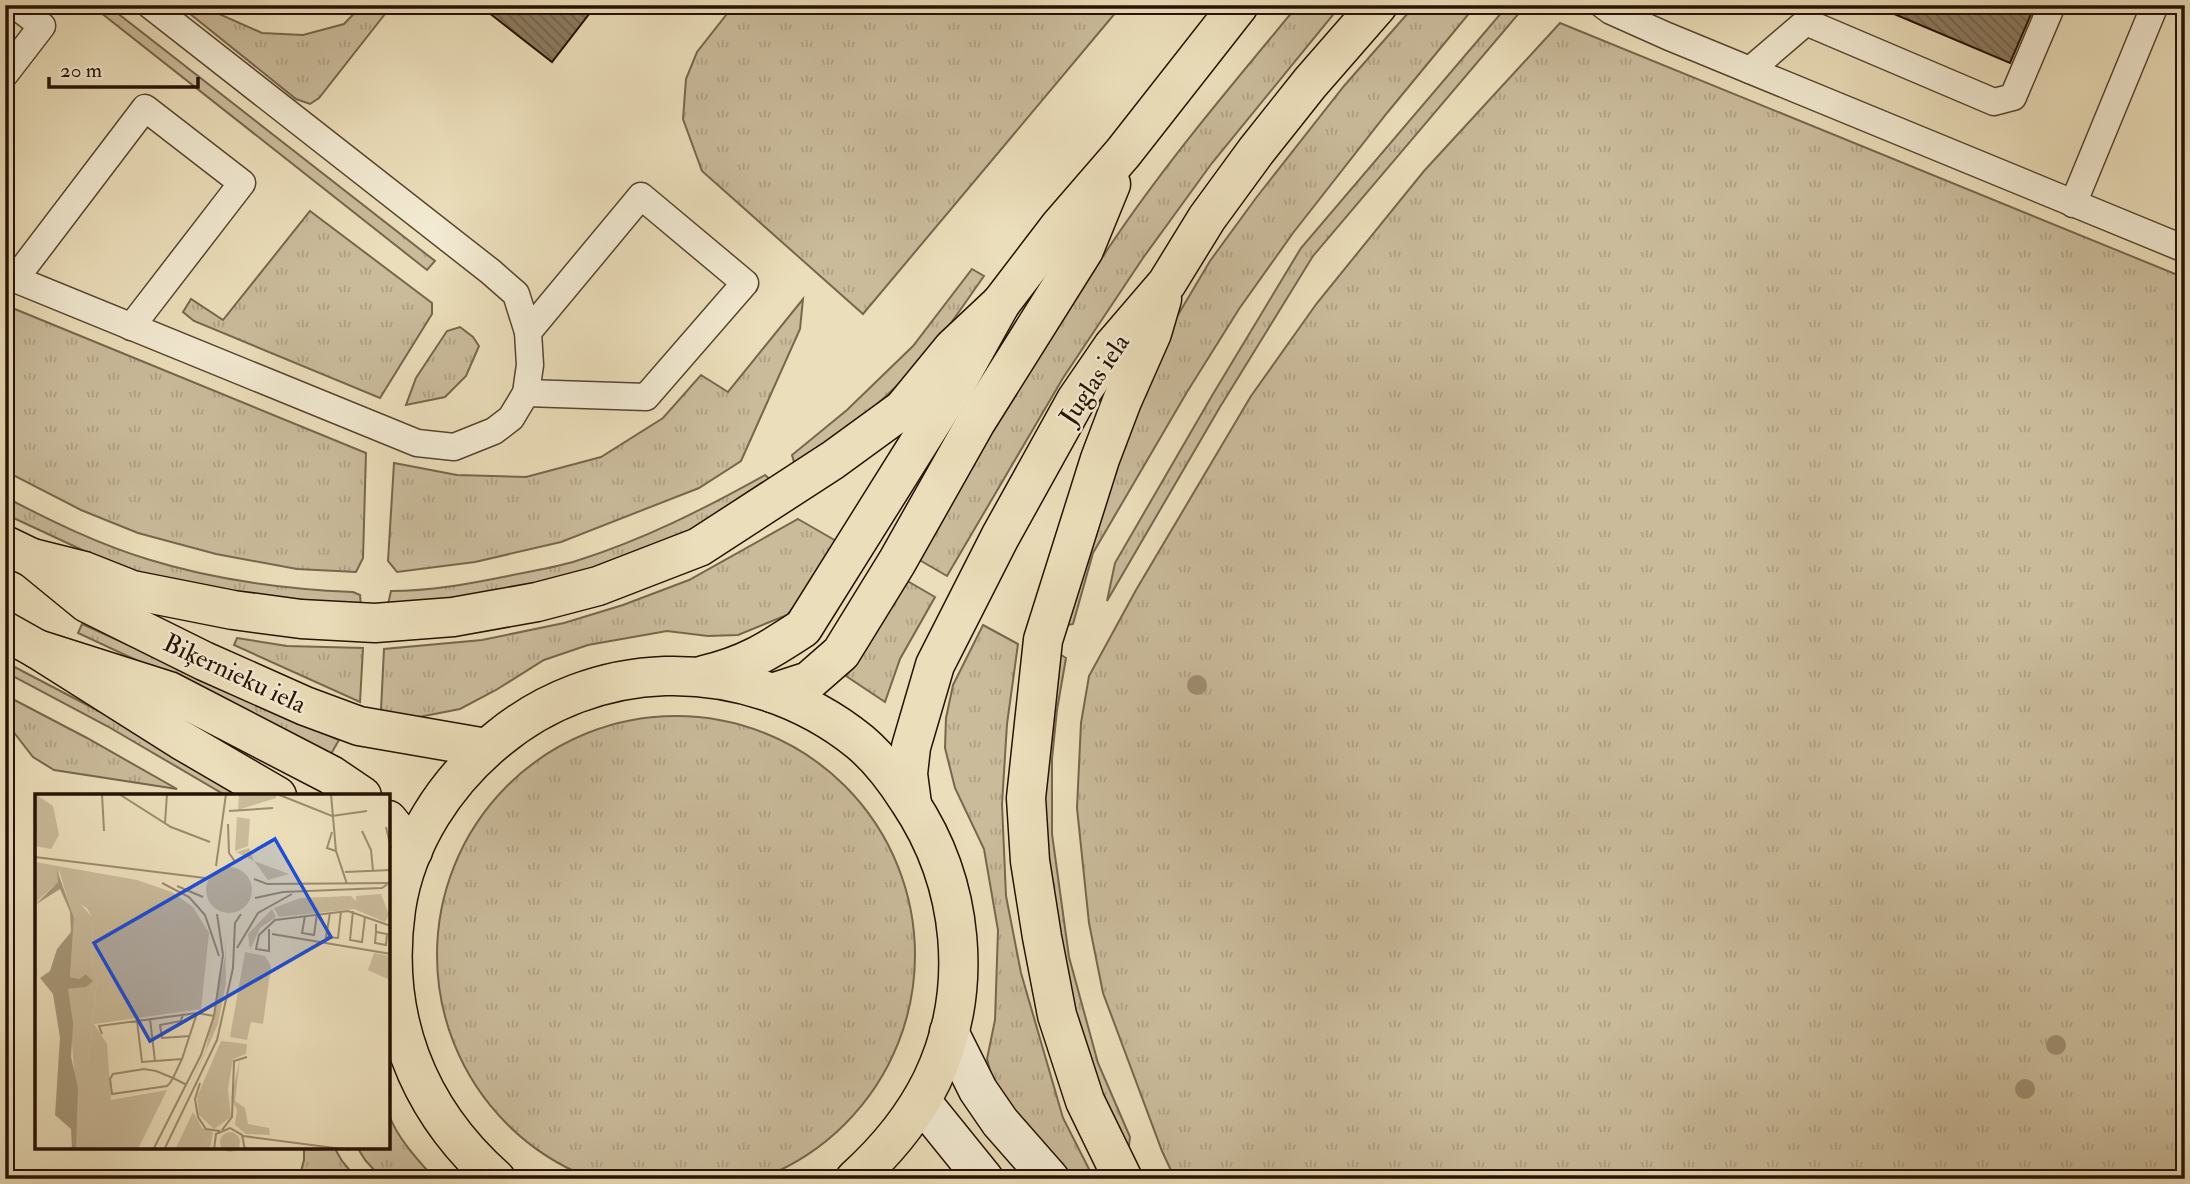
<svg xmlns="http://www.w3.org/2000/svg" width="2190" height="1184" font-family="'IM FELL Double Pica',serif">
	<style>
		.grass { fill: url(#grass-tufts); stroke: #78664e; stroke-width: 2 }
		.building { fill: url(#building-back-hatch); stroke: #271201; stroke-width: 2 }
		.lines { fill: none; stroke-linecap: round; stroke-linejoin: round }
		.service-casing { stroke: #58452f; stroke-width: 29 }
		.secondary-casing { stroke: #271201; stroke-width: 41 }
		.primary-casing { stroke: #271201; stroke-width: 41 }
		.service { stroke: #f2ead2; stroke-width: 26 }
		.secondary { stroke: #f2ead2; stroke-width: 38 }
		.primary { stroke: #ebdeba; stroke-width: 38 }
		.tree { fill: #9f8e72 }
		.labels { text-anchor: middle; stroke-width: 5; stroke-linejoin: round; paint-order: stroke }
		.street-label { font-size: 26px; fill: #271201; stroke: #f2ead2 }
		.inset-road { fill: none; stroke: #9d8c70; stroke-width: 2 }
		.view { fill: #1d4ed8; fill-opacity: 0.15; stroke: #1d4ed8; stroke-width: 3.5 }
		.inset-edge { fill: none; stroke: #271201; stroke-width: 3.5 }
	</style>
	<defs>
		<pattern id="grass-tufts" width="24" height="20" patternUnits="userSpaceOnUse" patternTransform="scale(1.75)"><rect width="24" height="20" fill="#cabb9b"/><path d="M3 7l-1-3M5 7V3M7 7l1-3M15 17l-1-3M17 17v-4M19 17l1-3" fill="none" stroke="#aea084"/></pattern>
		<pattern id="building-back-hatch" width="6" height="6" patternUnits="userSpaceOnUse" patternTransform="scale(1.75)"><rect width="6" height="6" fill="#8d7c61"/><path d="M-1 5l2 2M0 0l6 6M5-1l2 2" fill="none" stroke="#73644e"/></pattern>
	</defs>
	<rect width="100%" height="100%" fill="#ebdeba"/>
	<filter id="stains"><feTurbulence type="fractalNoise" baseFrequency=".00286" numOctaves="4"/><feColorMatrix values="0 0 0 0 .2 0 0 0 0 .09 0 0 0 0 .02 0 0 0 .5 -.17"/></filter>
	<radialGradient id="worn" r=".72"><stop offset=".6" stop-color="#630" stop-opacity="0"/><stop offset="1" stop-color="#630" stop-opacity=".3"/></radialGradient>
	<g class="grass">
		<path d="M91,5H107L435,261L427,270Z"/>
		<path d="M179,5H209L219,14L262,33L303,35L344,24L362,5H392L319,98L310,104L296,99Z"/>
		<path d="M734,5H1122L863,314L702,171L683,119L686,79L697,52Z"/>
		<path d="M1298,5H1341L1212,163L1143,258L1063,378L947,576L916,558C981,448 1046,339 1118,234C1173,154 1236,80 1298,5Z"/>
		<path d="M1415,5H1476L1387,113L1293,233L1239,309L1187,392L1093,553L1073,624L1064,626L1088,529L1172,325L1210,261L1256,198L1344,86Z"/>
		<path d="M1508,5H1526L1313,256L1220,407L1107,601L1115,563L1213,394L1301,248Z"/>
		<path d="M1560,23L2185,278V1179H1175L1162,1151L1103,993L1089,923L1077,808L1081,723L1089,676L1136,590L1251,396L1317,303L1424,171Z"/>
		<path d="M310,211L432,303V314L380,398L194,321L183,312L191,299L223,320Z"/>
		<path d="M972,269L984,276C967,300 951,324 933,347C894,394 845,433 796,469L792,455L847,410L913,346Z"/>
		<path d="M803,299L800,329L741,461L699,488L561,542L475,562L397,572L388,561L394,463L457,475L526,477L601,457L663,418L701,375L728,392Z"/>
		<path d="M5,305L366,453L363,558L356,572L297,569L216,554L138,533L81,510L5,471Z"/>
		<path d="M460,327L473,337L479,346L466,376L445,397L406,405L416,378L447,331Z"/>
		<path d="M765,475L774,483L717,521L596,572L491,597L387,609L391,591C430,591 469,584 508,576C530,571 554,568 576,561C643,540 704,509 765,475Z"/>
		<path d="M5,497C51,521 98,544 147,559C214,580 284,589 353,592L360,595L361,607L301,604L153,579L93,555L5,514Z"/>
		<path d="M798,519L838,542L809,590L787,615L738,635L708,636L667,631L588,645L544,660L496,690L460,709L414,718L395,717L381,710L384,649L482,640L564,623L623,605L689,580Z"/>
		<path d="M904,579L935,597L900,659L885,702L846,676Z"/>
		<path d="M82,624L339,740L331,754L226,702L78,633Z"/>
		<path d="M983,625L1018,644L1007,724L1002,804L1006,896L1021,973L1063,1118L1092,1175L1087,1179H1069L1019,1124L996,1093L987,1059L995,1020L998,930L984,849L955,788L945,748L946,718L953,685Z"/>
		<path d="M237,638L287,646L363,648L360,702L234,645Z"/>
		<path d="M1058,653L1066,658L1057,710L1052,759V834L1069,957L1098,1063L1130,1137L1128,1154L1094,1085L1063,986L1039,837Z"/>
		<path d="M5,662L112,718L247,795H225L107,726L5,672Z"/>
		<path d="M5,695L87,738L177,789L54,770L33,757L5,721Z"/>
		<circle cx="676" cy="955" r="239"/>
		<path d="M389,1115C398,1139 418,1160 435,1179H382L365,1160L357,1147H388Z"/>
		<path d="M304,1147H334L342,1161L357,1179H299L304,1160Z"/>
	</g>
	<g class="building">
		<path d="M479,5H596L552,62Z"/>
		<path d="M1873,5H2035L2010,63Z"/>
	</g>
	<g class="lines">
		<defs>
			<g id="service">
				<path d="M1603,5L1611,11L1667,36L2185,249"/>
				<path d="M1750,70L1806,22L1994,102L2013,97L2052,5"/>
				<path d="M5,74L42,26L15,5"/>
				<path d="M2073,204L2155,5"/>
				<path d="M5,275L417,443L454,447L494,431L511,418L526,393L530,365L528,332L516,294L491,272L150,5"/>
				<path d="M15,279L145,108L242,183L131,327"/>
				<path d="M526,393L646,397L745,283L641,196L528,332"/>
			</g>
			<g id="secondary">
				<path d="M949,1032L978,1090L1000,1122L1050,1179"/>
				<path d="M921,1101L984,1179"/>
			</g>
			<g id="primary">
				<path d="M5,545L32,558L87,603L204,661L305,706L359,726L486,748"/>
				<path d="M32,558L84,571L132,590L233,610L301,619L375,623L453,617L537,602L598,586L699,547L833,460L903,409L953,348L1001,303"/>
				<path d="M5,631L37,649L181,740L277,796"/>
				<path d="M37,649L169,691L331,775L362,796"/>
				<path d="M704,675C746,665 768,651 803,628L957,382L1001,303L1059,227L1123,153L1239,5"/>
				<path d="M772,693L809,681L841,653L897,562L976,422L1084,250L1111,184"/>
				<path d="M912,804L908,774L911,747L935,665L1000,537L1076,400L1113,346L1167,283L1207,218L1256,151L1310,83L1378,5"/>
				<path d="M388,820L413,851"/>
				<path d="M496,1179C416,1108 381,1015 396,909C406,842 446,781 498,739C545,700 604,678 665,676C735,674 806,698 860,742C879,758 895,779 909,801C964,883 975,990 932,1080C913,1119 887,1150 855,1179"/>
				<path d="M1123,1179L1085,1101L1057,1015L1042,937L1030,861L1026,798L1043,640L1100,459L1122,401L1152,333L1162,299"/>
			</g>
		</defs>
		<use href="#service" class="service-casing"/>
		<use href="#secondary" class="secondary-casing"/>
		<use href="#primary" class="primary-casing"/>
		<use href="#service" class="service"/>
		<use href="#secondary" class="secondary"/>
		<use href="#primary" class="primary"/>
	</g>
	<g class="tree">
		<circle cx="1197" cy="685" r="10"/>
		<circle cx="2056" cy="1045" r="10"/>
		<circle cx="2025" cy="1089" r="10"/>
	</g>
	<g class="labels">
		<g class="street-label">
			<text transform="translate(1094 379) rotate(-56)" y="9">Juglas iela</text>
			<text transform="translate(235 673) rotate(25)" y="9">Biķernieku iela</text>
		</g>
	</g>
	<g transform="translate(35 794)">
		<rect width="355" height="355" fill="#ebdeba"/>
		<path d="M204,0H241V4L203,16ZM202,23L215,25L213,52L200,57ZM214,54L219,67L254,80L233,86L219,67L201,58ZM0,68L102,86L137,98L158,113L174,139L166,215L59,230L72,250L76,306L132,296L103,355H41L39,275L53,267L62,187L58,177L57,123L52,114L32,103L24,76L23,88L0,109ZM171 96a23 23 0 1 1 46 0a23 23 0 1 1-46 0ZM346,100L354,121L350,128L319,115L244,123L239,114L265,104L316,102L321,107V102ZM237,115L241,123L225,134L215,156L213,140ZM190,140L191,189L183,230L141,324L171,255L190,162ZM210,158L230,162L236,172L228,230L216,228L212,246L195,243ZM339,159L355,162V186L333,176ZM186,247L212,250L211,260L198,265L193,295L196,323L179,335L164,321L162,303ZM205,265L200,307L210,314L213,330L234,334L235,341L211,340L200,331L202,316L196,304ZM158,318L167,334L178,338L175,355L140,356ZM185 348a10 10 0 1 1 20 0a10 10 0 1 1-20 0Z" fill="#cabb9b"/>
		<path d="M0,0L18,12L24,41L16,55L0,52Z" fill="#cabb9b"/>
		<path d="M38,102L57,123L58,177L62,187L53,267L39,275L33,195L51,193L57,186L51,180L44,185L35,183L39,125L32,103Z" fill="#cabb9b"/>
		<path d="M22,76L39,124L35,183L44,185L51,180L58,187L51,193L33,195L38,229L36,263L43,294L41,355H37L36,335L20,321L25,244L18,200L5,184L15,177L22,155L36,138L35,118L25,95L0,111L23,88Z" fill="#a8997b"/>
		<path class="inset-road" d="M67,0L69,37M84,0L136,33L175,48M242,0L297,22L332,17M296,0L301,57L312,90M194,17L238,14M130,29L132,0M193,30L194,59L201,69M351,33L356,54M327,37L336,56L338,77M297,38L292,54L301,57M0,63L170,84M181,72L191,0M310,78L356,76M219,85L232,90L356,89M127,89L154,103L170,121L184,162M142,92L168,103M220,104L248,98L347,94L354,89M318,117L315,146L327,148L330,123M295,119L291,143L303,144L306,117M270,122L267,139L279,141L282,120M234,135V157L221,155L224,141L240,126L313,117L356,132M341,138L340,149L351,151L352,140L341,138V130M237,140L356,160M202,154L223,119L257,100M148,220L146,227L125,231L127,244L155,242M115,225L120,267M102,227L107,268L147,265M67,240L64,232L162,219L179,222M165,289L160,305L163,323L171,335L185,337M152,291L138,284L121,277L109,275L78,280L75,285L77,300L132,292L135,289L138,284L147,265L162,219M187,336L197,323L199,267L212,263M208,342L315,356M118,356L166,261L179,222L188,161L182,120M129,356L182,246L198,174L200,129L206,120M179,356L181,340L195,334L207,341L210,356"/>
		<path class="view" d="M240,45L296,143L115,247L59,149Z"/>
		<rect width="355" height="355" class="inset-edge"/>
	</g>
	<rect width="2190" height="1184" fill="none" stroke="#ebdeba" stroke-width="28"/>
	<rect x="7" y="7" width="2176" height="1170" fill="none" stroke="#271201" stroke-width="3.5"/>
	<rect x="14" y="14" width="2162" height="1156" fill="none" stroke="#271201" stroke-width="2"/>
	<path d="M49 77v10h149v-10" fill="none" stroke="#271201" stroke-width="3.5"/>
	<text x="60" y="77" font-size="21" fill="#271201" stroke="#f2ead2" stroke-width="5" paint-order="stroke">20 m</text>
	<rect width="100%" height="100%" filter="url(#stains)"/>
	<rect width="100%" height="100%" fill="url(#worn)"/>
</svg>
